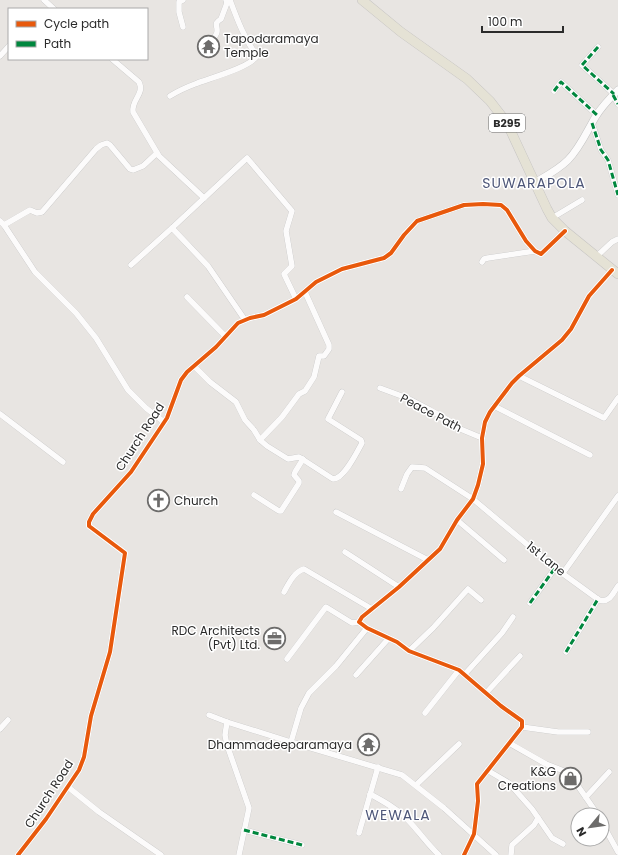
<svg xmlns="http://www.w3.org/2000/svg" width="618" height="855" font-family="Poppins,sans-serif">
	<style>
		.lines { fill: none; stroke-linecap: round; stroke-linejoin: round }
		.minor-casing { stroke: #c2c2c2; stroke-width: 6 }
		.tertiary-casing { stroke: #c2c2c2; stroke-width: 8 }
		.primary-casing { stroke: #c5c3c2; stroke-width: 10 }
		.minor { stroke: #fcfbfb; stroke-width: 5.5 }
		.tertiary { stroke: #fcfbfb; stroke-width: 7 }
		.primary { stroke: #e5e2d5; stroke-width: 9 }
		.quiet { stroke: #00873e; stroke-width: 3; stroke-dasharray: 6 3; stroke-linecap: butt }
		.cycleway-casing { stroke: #fff; stroke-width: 6 }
		.cycleway { stroke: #e8590c; stroke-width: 4 }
		.labels { text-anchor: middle; stroke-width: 3; stroke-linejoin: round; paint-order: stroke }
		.shield { fill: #fff; stroke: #6b6b6b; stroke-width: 1 }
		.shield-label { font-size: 11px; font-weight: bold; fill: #2b2b2b }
		.poi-label { font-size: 12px; fill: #2b2b2b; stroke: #fff; text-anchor: end }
		.street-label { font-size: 12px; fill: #2b2b2b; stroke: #fff }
		.quarter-label { font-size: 14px; letter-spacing: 1px; fill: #4e5779; stroke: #fff }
	</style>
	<rect width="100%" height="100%" fill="#e8e5e2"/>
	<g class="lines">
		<defs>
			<g id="minor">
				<path d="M44,0L54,9"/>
				<path d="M183,0L179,2V12L183,27"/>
				<path d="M209,44C211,41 217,35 217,32C218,25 213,24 221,19L227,3L226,0"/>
				<path d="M598,47L582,65L614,94"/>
				<path d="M0,56L9,46"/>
				<path d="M112,59L139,82C145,94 131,100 133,112L159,156L204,198"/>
				<path d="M554,91L561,82L597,115"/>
				<path d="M613,95L618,104"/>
				<path d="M170,96C178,91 187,87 195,84C210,78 249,68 257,56C245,40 237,19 230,0"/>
				<path d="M592,123L601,150L608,160L618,195"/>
				<path d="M552,218L582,200"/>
				<path d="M0,221L4,225L35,272L76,313L96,338L128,390L146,408L164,422"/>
				<path d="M4,225L30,210L37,213L42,212L96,149L101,145L107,143L110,145L130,169L133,170L143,166L157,153"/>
				<path d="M172,228L208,266L245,320"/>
				<path d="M597,256L612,242L618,239"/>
				<path d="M482,262L484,259L488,258L535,251"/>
				<path d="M131,265L172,228L247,158L292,211L286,231L292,266L284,274L296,299"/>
				<path d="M187,297L225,336"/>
				<path d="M194,366L210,382L236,402L245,420L254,430L260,440L267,446L288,459L299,457L333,479C344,479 357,452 362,443L361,440L328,419L342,392"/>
				<path d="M519,376L604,418L618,398"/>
				<path d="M380,388L407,398L430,410L448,420L458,428L482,438"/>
				<path d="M494,406L590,455"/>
				<path d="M0,414L63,462"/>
				<path d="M260,440L282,417L299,394L305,391L314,377L319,356H324L329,349V345L305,292"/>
				<path d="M401,489L407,474L412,467L425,468L473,499L555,568L599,600C609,604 613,593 618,586"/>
				<path d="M254,495L279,511H281L299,483V481L294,475L295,472L303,459"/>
				<path d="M336,512L428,560"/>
				<path d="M457,520L504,560"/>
				<path d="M345,552L399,587"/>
				<path d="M563,573L618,496"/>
				<path d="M284,592C289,583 294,572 304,569L372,609"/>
				<path d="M530,603L555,568"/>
				<path d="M367,628L336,666L309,693L301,708L291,742L402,775L444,808L496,855"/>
				<path d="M409,651L433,628L468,589L481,600"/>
				<path d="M566,652L598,599"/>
				<path d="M287,659L326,607L352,623L359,622"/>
				<path d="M465,674L502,633L513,617"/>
				<path d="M356,675L389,638"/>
				<path d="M486,693L520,656"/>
				<path d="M425,713L459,670"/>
				<path d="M209,715L227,722L291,742"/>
				<path d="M227,722L225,735L227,745L249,808L239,855"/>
				<path d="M522,727L558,732H588"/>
				<path d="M0,729L8,720"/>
				<path d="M509,743L546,764L569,773L598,815"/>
				<path d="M487,770L509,783L532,809L552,838L563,844"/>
				<path d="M416,785L459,744"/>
				<path d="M68,787L99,812L161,855"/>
				<path d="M370,794C383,801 396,808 406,818C418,830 427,844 439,855"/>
				<path d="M586,797L609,772"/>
				<path d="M602,823L618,852"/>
				<path d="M244,830L302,845"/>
				<path d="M359,833L378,767"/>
				<path d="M18,855L46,819L79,770L84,757L91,716L110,652L125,553L89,526V522L93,514L131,472L167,418L181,380L187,372L216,347L238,323L250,318L264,315L296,299L316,282L342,269L384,258L391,253L404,235L417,221L464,205L483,204L501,205L507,210L526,241L535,251L541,254L565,231"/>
				<path d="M464,855L474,834L478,801L477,784L522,727V721L501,706L459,670L409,651L397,642L367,628L359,622L362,617L399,587L440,549L457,520L473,499L478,485L483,464L482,438L485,422L490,412L512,383L519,376L562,340L571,329L589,296L612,270"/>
				<path d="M511,855L512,845L534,825L538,818"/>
			</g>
			<path id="tertiary" d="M534,183C546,176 558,170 568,160C580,148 587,131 596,116C602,106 610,98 618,90"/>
			<path id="primary" d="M362,0L401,32L467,79L490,101L507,123L547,209L552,218L565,231L618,274"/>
		</defs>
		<use href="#minor" class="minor-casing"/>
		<use href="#tertiary" class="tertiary-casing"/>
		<use href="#primary" class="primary-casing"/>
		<use href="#minor" class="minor"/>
		<use href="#tertiary" class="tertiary"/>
		<use href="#primary" class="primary"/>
		<g class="quiet">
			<path d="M598,47L582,65L614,94"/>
			<path d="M554,91L561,82L597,115"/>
			<path d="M613,95L618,104"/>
			<path d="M592,123L601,150L608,160L618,195"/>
			<path d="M530,603L555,568"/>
			<path d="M566,652L598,599"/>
			<path d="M244,830L302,845"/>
		</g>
		<defs>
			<g id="cycleway">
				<path d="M18,855L46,819L79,770L84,757L91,716L110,652L125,553L89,526V522L93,514L131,472L167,418L181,380L187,372L216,347L238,323L250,318L264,315L296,299L316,282L342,269L384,258L391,253L404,235L417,221L464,205L483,204L501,205L507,210L526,241L535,251L541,254L565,231"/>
				<path d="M464,855L474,834L478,801L477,784L522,727V721L501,706L459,670L409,651L397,642L367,628L359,622L362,617L399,587L440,549L457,520L473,499L478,485L483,464L482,438L485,422L490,412L512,383L519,376L562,340L571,329L589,296L612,270"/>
			</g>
		</defs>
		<use href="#cycleway" class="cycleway-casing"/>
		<use href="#cycleway" class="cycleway"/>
	</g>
	<defs>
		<symbol id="temple-ring" viewBox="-11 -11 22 22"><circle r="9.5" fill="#fff" stroke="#6d6c6b" stroke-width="1.5"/><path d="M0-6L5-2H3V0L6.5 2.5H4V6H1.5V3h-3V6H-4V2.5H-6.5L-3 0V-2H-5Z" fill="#6d6c6b"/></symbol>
		<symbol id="church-ring" viewBox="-11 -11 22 22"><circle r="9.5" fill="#fff" stroke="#6d6c6b" stroke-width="1.5"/><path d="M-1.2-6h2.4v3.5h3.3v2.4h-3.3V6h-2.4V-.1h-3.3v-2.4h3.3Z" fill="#6d6c6b"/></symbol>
		<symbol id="office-ring" viewBox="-11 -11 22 22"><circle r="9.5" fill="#fff" stroke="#6d6c6b" stroke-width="1.5"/><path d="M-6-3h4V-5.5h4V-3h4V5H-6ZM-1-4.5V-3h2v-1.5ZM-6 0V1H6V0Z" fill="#6d6c6b"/></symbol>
		<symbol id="shop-ring" viewBox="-11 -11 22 22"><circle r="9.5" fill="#fff" stroke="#6d6c6b" stroke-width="1.5"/><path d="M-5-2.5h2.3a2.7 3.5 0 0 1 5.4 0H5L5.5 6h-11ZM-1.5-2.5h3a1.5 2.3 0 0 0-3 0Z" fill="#6d6c6b"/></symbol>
	</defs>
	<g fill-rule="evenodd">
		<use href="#temple-ring" x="196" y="34" width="25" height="25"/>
		<use href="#church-ring" x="146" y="488" width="25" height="25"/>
		<use href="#office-ring" x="262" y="626" width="25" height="25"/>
		<use href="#temple-ring" x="356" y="732" width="25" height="25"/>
		<use href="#shop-ring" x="558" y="766" width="25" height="25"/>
	</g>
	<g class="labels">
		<rect class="shield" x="489" y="114" width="36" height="18" rx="3"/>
		<g class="shield-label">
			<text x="507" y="127">B295</text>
		</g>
		<g class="poi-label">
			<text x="224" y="43" text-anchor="start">Tapodaramaya<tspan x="224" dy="14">Temple</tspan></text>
			<text x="174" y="505" text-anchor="start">Church</text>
			<text x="260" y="635">RDC Architects<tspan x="260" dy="14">(Pvt) Ltd.</tspan></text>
			<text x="352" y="749">Dhammadeeparamaya</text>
			<text x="556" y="776">K&amp;G<tspan x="556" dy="14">Creations</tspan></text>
		</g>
		<g class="street-label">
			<text transform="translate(431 413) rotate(28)" y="4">Peace Path</text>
			<text transform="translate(140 437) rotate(-57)" y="4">Church Road</text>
			<text transform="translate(546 559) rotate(39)" y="4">1st Lane</text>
			<text transform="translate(49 794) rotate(-57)" y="4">Church Road</text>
		</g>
		<g class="quarter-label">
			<text x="534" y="188">SUWARAPOLA</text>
			<text x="398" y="820">WEWALA</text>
		</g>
	</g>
	<rect x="8" y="8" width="140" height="52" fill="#ffffff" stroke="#aaaaaa"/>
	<rect x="16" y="21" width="20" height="6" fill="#e8590c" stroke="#aaaaaa"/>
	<text x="44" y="28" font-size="12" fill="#2b2b2b">Cycle path</text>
	<rect x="16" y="41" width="20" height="6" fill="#00873e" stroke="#aaaaaa"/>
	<text x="44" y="48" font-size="12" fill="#2b2b2b">Path</text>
	<g transform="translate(590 827) rotate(241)"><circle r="19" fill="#ffffff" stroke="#aaaaaa"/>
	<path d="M0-3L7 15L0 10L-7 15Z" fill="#6d6c6b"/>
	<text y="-6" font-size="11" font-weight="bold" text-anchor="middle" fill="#2b2b2b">N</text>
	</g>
	<path d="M482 26v6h81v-6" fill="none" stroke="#2b2b2b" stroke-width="2"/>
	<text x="488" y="26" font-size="12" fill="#2b2b2b" stroke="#ffffff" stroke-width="3" paint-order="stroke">100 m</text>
</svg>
